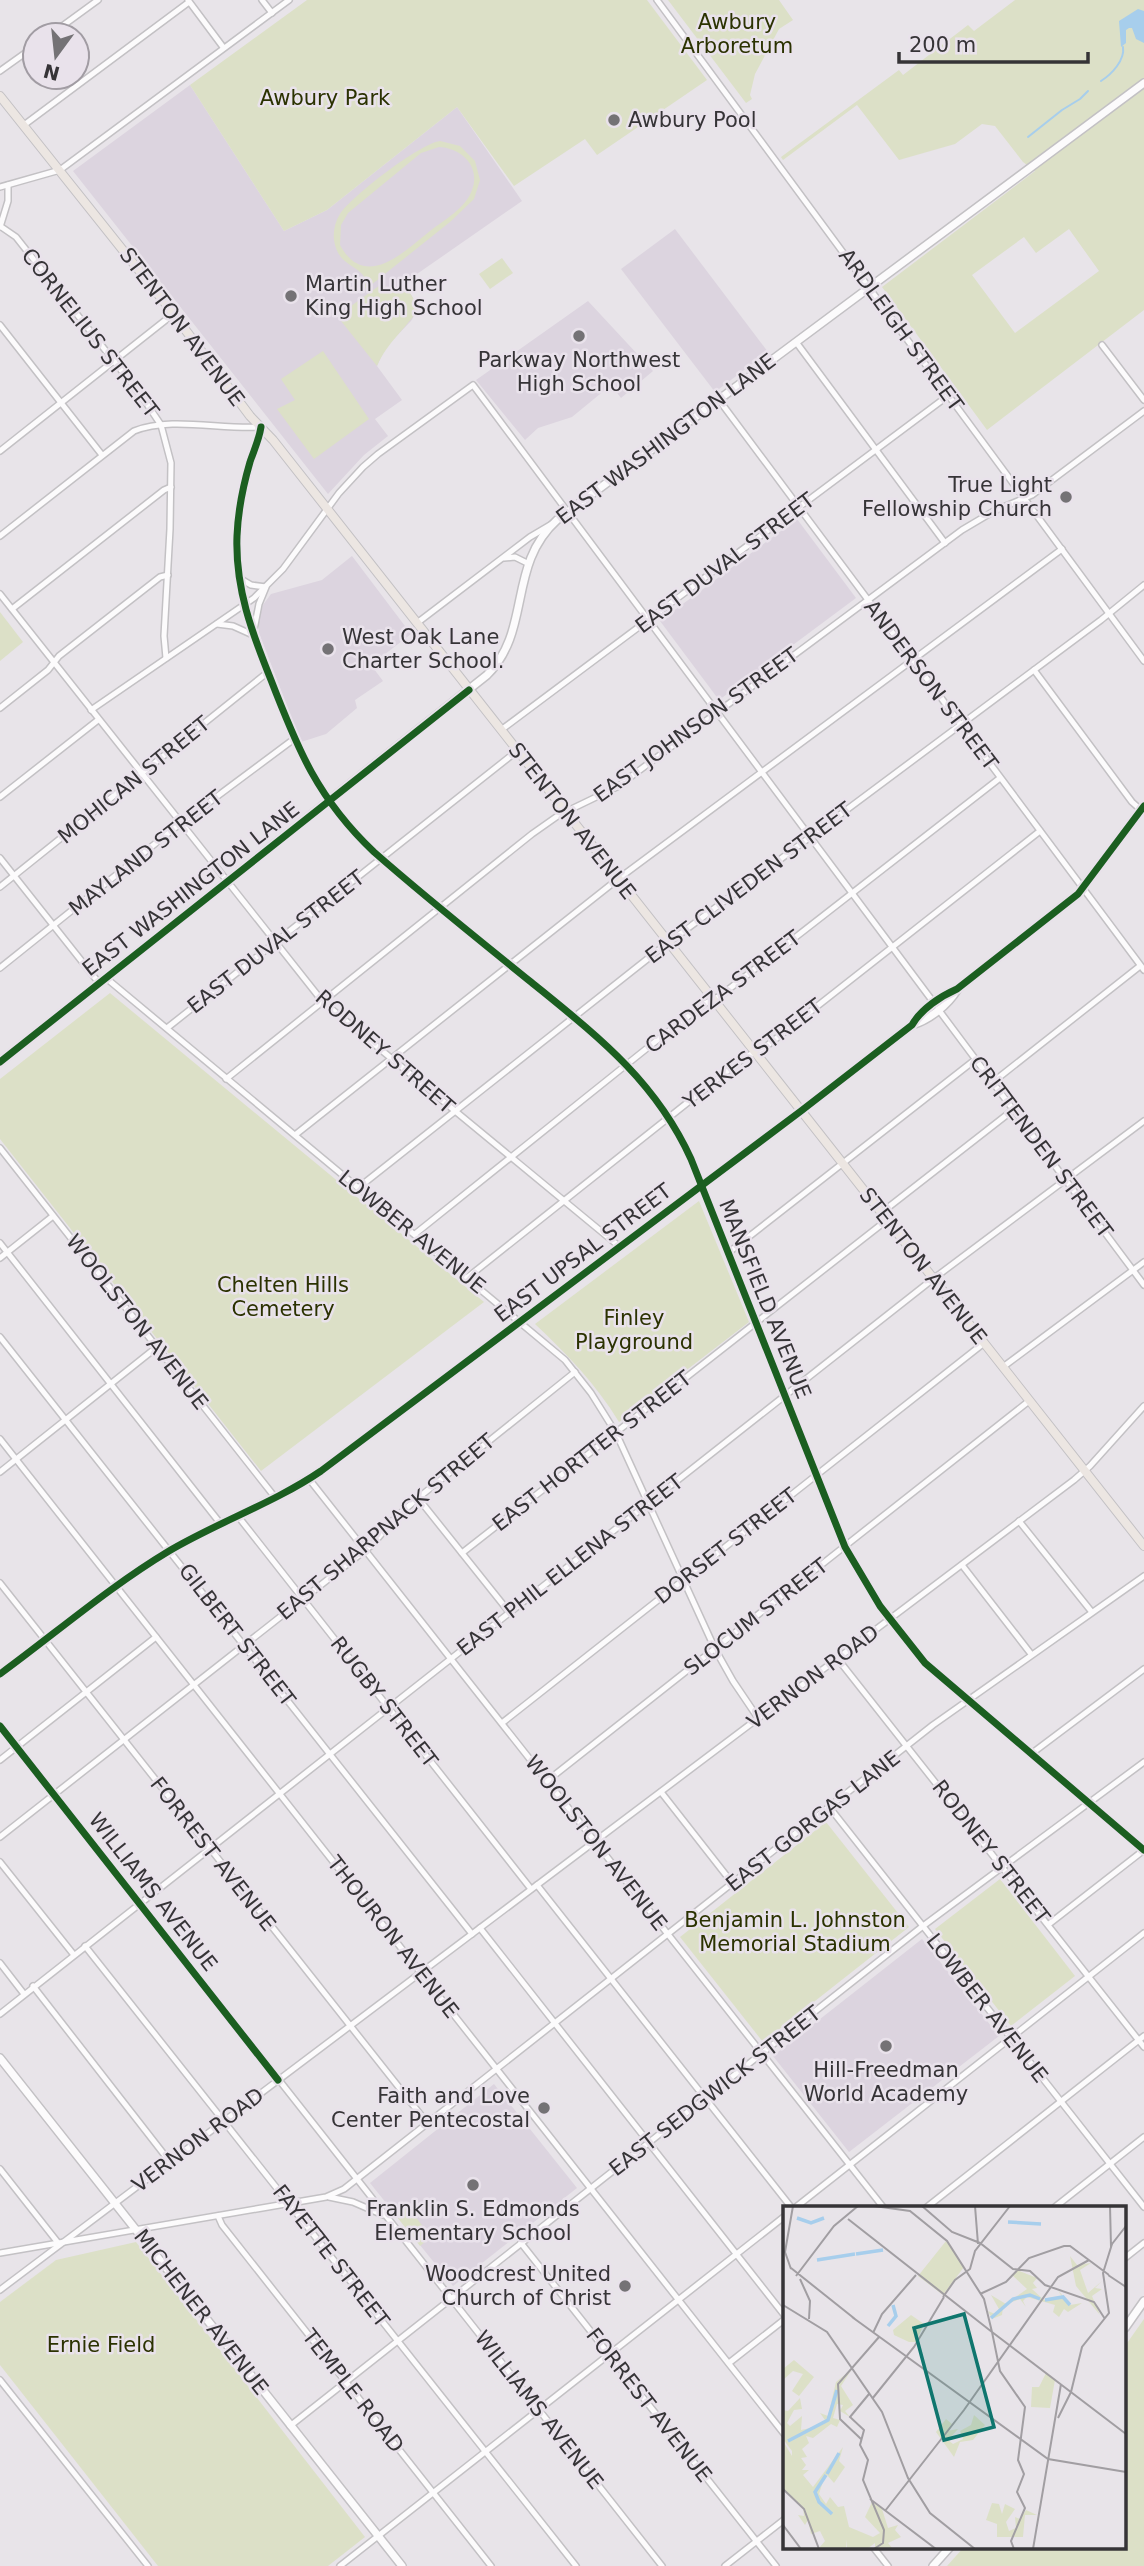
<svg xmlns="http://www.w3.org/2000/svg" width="1144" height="2566" font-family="'DejaVu Sans',sans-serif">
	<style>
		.built { fill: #dcd4df }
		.green { fill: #dce0c7; fill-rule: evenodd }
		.water { fill: #a7ceec }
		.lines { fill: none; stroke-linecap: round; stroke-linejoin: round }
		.stream { stroke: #a7ceec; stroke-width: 2 }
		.street-casing { stroke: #c3c1c4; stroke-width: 8 }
		.secondary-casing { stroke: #c3c1c4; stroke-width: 10 }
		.primary-casing { stroke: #c3c1c4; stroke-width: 10 }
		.street { stroke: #fcfbfc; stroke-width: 5 }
		.secondary { stroke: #fcfbfc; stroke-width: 7 }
		.primary { stroke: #ece6e2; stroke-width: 8 }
		.cycleway-casing { stroke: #e9e2eb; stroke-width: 11 }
		.cycleway { stroke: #1b5e20; stroke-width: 7 }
		.poi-dot { fill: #747275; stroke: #e9e2eb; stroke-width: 2.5 }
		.labels { text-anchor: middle; stroke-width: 5; stroke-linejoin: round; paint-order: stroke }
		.park-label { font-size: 21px; fill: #2b3201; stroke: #e9e2eb }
		.poi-label { font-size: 21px; fill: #363437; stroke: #e9e2eb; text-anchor: start }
		.street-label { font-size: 21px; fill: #363437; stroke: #e9e2eb }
		.inset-river { fill: none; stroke: #a7ceec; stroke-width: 3.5 }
		.inset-road { fill: none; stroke: #a19ea2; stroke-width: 2 }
		.view { fill: #0f766e; fill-opacity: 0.15; stroke: #0f766e; stroke-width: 3.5 }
		.inset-edge { fill: none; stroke: #363437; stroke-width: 3.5 }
	</style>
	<rect width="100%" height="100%" fill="#e8e4e9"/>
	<g class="built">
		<path d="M190,85L284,231L327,210L457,107L522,201L404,283L419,308L411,321L385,348L377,366L402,400L375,419L388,436L364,455L328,494L73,171Z"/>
		<path d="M675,229L768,352L715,392L621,269Z"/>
		<path d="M588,301L653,371L621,398L611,385L572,417L538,428L525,440L476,380Z"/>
		<path d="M797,519L856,598L719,700L660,621Z"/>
		<path d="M352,556L411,634L371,665L383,681L355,700L357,708L326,734L301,742L259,633V620L263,605L271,594L322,580Z"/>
		<path d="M922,1939L999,2036L849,2152L773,2056Z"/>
		<path d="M494,2084L577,2188L453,2286L370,2183Z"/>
	</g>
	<g class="green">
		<path d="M307,0H647L707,80L597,155L585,139L514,186L457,107L327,210L284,231L190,85Z"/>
		<path d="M668,0H779L793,20L779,29L755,74L750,95L752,99L746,103Z"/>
		<path d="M1015,0H1144V310L987,430L882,287L1035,171L1023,162L995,126L982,124L955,144L899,160L857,105L783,160L781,157L899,70L903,75L968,25L974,31ZM1069,229L1099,271L1015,333L972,275L1024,237L1036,253Z"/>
		<path d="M440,141L460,146L475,161L480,180L474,199L450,222L366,289L362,284L366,280C359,264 338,267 334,240C333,231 335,222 340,214C352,196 419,144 440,141ZM439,147C461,148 481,166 472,190C466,208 444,220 430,231C404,252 365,291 340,245L341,225L348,213L421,153Z"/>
		<path d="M502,258L513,273L490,289L479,274Z"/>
		<path d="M383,283L391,292L404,283L419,308C405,330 388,341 377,366L337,316Z"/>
		<path d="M323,351L369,419L314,459L277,409L295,400L281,379Z"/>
		<path d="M0,612L23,642L0,661Z"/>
		<path d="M110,993L484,1302L261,1471L0,1139V1079Z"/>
		<path d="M699,1201L749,1322L619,1422C596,1384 567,1354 535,1324Z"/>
		<path d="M826,1822L909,1927L763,2042L680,1937Z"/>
		<path d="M1000,1879L1075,1976L1011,2026L935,1929Z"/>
		<path d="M405,2203L431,2237L420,2246L393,2212Z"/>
		<path d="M136,2242L365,2537L328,2566H158L0,2365V2302L56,2260Z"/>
		<path d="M1144,2319V2566H947L964,2547H1125V2346Z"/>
	</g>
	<path class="water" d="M1138,9L1144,11V43L1136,39L1132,28H1129L1126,30V43L1121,47L1119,21Z"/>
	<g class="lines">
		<g class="stream">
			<path d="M1101,81C1112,74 1125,60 1123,47"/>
			<path d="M1028,137L1062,110L1080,99L1088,91"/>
		</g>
		<defs>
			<g id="street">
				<path d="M188,0L223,47"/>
				<path d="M262,0L272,13"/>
				<path d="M657,0L1144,661"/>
				<path d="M50,35L98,0"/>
				<path d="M0,71L35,46"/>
				<path d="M24,125L189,2"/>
				<path d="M0,187L60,170L289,0"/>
				<path d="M0,226L16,237L143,398L161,425L171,463L170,529L164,636L166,658"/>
				<path d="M0,227L8,201V185"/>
				<path d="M0,325L102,455"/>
				<path d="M796,342L945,543"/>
				<path d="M1102,345L1144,400"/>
				<path d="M719,400L1144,970"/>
				<path d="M0,451L172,315"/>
				<path d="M0,536L134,431C171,416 221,430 261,427C259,440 254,450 250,462C243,486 238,511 237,536C235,588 252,633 271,680C298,750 318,799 374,852C425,897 478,939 531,982C596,1035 655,1080 691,1159L845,1547L880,1606L925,1663L1144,1850"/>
				<path d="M504,558L515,557L527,563"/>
				<path d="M0,594L323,1002L620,1247"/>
				<path d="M12,609L164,490L171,487"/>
				<path d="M417,623L530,537L552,524"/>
				<path d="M217,624L233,626L253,635L259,604L266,587L251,585L239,578"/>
				<path d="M1034,670L1132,802L1141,810"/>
				<path d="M0,708L48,670L59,656L160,577L168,575"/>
				<path d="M91,710L254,598L283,569L339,493L363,467L378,454L473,385L934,1003"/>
				<path d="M501,730L949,395"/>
				<path d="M0,797L98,720"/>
				<path d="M0,858L99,983"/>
				<path d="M0,887L268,672"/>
				<path d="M0,968L176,827L294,739"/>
				<path d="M106,978L565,1360L591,1393L616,1433L715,1649L733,1681L758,1718"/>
				<path d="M938,1009L1144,1285"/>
				<path d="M167,1028L517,751"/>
				<path d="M226,1079L532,834L559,815L617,787L962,530L994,511L1032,495L1144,411"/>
				<path d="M993,1082L1140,966"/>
				<path d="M295,1135L618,879L1062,549"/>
				<path d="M0,1148L274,1496"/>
				<path d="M358,1188L660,949L1101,620L1144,585"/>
				<path d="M881,1213L1013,1110"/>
				<path d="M415,1234L656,1041L704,1004L720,996L1000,778"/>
				<path d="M0,1243L220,1523"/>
				<path d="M728,1253L976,1059"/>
				<path d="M0,1258L53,1216"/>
				<path d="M468,1277L745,1057L764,1048L1040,831"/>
				<path d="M0,1337L472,1934"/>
				<path d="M1003,1367L1144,1262"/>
				<path d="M0,1439L785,2435"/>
				<path d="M0,1472L157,1347"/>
				<path d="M309,1479L883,2207"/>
				<path d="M418,1498L509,1612"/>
				<path d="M237,1515L531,1889"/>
				<path d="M1019,1521L1091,1611"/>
				<path d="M462,1553L887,1220"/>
				<path d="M962,1565L1031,1654"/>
				<path d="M0,1583L428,2124"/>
				<path d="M837,1658L1144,2047"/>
				<path d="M502,1723L984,1343"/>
				<path d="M0,1726L662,2566"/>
				<path d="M1031,1754L1144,1669"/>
				<path d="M0,1760L156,1637"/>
				<path d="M547,1781L1029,1401"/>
				<path d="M661,1792L733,1884"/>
				<path d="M830,1808L1144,2207"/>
				<path d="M0,1837L373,1544L395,1518L418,1498L575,1372"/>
				<path d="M0,1862L74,1955"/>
				<path d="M537,1885L791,2207"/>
				<path d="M1049,1924L1144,1850"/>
				<path d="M480,1928L785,2316"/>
				<path d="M85,1946L576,2566"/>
				<path d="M0,1963L24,1994"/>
				<path d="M33,1986L170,2162"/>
				<path d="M0,2014L933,1279L1144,1121"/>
				<path d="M0,2169L59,2244"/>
				<path d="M329,2197L353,2202L383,2215"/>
				<path d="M796,2207L1144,1933"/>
				<path d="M927,2207L1144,2036"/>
				<path d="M1055,2207L1144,2137"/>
				<path d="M218,2216L222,2225L491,2566"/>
				<path d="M521,2243L776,2566"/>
				<path d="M0,2253L326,2197L344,2189L933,1725L1144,1576"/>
				<path d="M1125,2258L1144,2243"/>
				<path d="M0,2290L1074,1480L1090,1466L1144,1406"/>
				<path d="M729,2363L785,2319"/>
				<path d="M0,2380L148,2566"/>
				<path d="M290,2426L923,1926L1144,1762"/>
				<path d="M873,2547L888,2566"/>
				<path d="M340,2566L785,2216"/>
				<path d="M725,2566L785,2519"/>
			</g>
			<g id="secondary">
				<path d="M912,1025C929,1020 948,1005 957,990"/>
				<path d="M0,1062L487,675C532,631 507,565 557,520L1144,83"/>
				<path d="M0,1674C56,1633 109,1587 169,1551C218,1522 274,1503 321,1471L801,1111L912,1025C921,1009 941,996 957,989L1078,894L1144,806"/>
				<path d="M0,2058L402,2566"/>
				<path d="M1125,2328L1144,2301"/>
				<path d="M933,2566L950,2547"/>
			</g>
			<path id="primary" d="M0,96L169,308L250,416L273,440L1144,1546"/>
		</defs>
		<use href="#street" class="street-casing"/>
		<use href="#secondary" class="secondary-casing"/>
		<use href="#primary" class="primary-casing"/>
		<use href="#street" class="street"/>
		<use href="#secondary" class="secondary"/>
		<use href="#primary" class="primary"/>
		<defs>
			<g id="cycleway">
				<path d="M261,427C259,440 254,450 250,462C243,486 238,511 237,536C235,588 252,633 271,680C298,750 318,799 374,852C425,897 478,939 531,982C596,1035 655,1080 691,1159L845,1547L880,1606L925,1663L1144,1850"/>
				<path d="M0,1062L469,690"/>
				<path d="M0,1674C56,1633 109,1587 169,1551C218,1522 274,1503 321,1471L801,1111L912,1025C921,1009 941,996 957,989L1078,894L1144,806"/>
				<path d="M0,1726L278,2080"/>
			</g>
		</defs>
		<use href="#cycleway" class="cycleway-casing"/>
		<use href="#cycleway" class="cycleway"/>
	</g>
	<g class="poi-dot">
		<circle cx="614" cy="120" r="7"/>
		<circle cx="291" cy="296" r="7"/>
		<circle cx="579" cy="336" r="7"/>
		<circle cx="1066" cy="497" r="7"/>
		<circle cx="328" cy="649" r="7"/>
		<circle cx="886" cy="2046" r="7"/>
		<circle cx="544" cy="2108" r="7"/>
		<circle cx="473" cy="2185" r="7"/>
		<circle cx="625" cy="2286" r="7"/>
	</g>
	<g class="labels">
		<g class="park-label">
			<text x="737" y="29">Awbury<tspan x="737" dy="24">Arboretum</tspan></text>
			<text x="325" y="105">Awbury Park</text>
			<text x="283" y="1292">Chelten Hills<tspan x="283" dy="24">Cemetery</tspan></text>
			<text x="634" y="1325">Finley<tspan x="634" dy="24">Playground</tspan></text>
			<text x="795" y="1927">Benjamin L. Johnston<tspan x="795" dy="24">Memorial Stadium</tspan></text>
			<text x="101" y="2352">Ernie Field</text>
		</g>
		<g class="poi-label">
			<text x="628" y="127">Awbury Pool</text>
			<text x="305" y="291">Martin Luther<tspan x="305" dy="24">King High School</tspan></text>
			<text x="579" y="367" text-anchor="middle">Parkway Northwest<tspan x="579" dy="24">High School</tspan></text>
			<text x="1052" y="492" text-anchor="end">True Light<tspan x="1052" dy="24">Fellowship Church</tspan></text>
			<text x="342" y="644">West Oak Lane<tspan x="342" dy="24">Charter School.</tspan></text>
			<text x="886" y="2077" text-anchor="middle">Hill-Freedman<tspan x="886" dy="24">World Academy</tspan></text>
			<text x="530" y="2103" text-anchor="end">Faith and Love<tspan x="530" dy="24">Center Pentecostal</tspan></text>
			<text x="473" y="2216" text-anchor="middle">Franklin S. Edmonds<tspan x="473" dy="24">Elementary School</tspan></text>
			<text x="611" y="2281" text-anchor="end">Woodcrest United<tspan x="611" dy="24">Church of Christ</tspan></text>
		</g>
		<g class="street-label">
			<text transform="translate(182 327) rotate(53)" y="7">STENTON AVENUE</text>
			<text transform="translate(901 330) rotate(54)" y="7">ARDLEIGH STREET</text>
			<text transform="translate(90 333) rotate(52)" y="7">CORNELIUS STREET</text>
			<text transform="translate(666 439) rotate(-37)" y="7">EAST WASHINGTON LANE</text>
			<text transform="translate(725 563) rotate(-37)" y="7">EAST DUVAL STREET</text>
			<text transform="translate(931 685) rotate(53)" y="7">ANDERSON STREET</text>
			<text transform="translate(696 725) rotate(-36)" y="7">EAST JOHNSON STREET</text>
			<text transform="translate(134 780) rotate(-39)" y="7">MOHICAN STREET</text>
			<text transform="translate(572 821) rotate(52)" y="7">STENTON AVENUE</text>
			<text transform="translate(146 853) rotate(-38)" y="7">MAYLAND STREET</text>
			<text transform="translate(749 883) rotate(-37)" y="7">EAST CLIVEDEN STREET</text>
			<text transform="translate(191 889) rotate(-38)" y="7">EAST WASHINGTON LANE</text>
			<text transform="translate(276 942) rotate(-38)" y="7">EAST DUVAL STREET</text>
			<text transform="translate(723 992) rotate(-37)" y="7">CARDEZA STREET</text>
			<text transform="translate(385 1052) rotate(41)" y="7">RODNEY STREET</text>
			<text transform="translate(753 1054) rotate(-37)" y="7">YERKES STREET</text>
			<text transform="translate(1041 1147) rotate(53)" y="7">CRITTENDEN STREET</text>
			<text transform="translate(412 1232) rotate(39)" y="7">LOWBER AVENUE</text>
			<text transform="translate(583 1253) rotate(-37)" y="7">EAST UPSAL STREET</text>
			<text transform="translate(923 1266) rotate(52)" y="7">STENTON AVENUE</text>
			<text transform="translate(765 1299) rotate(68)" y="7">MANSFIELD AVENUE</text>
			<text transform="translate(137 1322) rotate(52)" y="7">WOOLSTON AVENUE</text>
			<text transform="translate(592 1451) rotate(-38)" y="7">EAST HORTTER STREET</text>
			<text transform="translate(386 1527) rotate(-40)" y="7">EAST SHARPNACK STREET</text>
			<text transform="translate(726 1546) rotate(-38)" y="7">DORSET STREET</text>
			<text transform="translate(570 1565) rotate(-38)" y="7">EAST PHIL ELLENA STREET</text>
			<text transform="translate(756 1617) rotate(-38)" y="7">SLOCUM STREET</text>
			<text transform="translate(237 1635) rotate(52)" y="7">GILBERT STREET</text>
			<text transform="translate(813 1677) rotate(-37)" y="7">VERNON ROAD</text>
			<text transform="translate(384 1702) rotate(52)" y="7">RUGBY STREET</text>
			<text transform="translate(813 1821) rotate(-38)" y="7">EAST GORGAS LANE</text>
			<text transform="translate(596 1843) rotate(52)" y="7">WOOLSTON AVENUE</text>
			<text transform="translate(991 1852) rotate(52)" y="7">RODNEY STREET</text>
			<text transform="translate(213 1854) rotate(52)" y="7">FORREST AVENUE</text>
			<text transform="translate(153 1892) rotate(52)" y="7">WILLIAMS AVENUE</text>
			<text transform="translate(393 1937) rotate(52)" y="7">THOURON AVENUE</text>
			<text transform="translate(987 2008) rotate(52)" y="7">LOWBER AVENUE</text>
			<text transform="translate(715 2091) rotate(-38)" y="7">EAST SEDGWICK STREET</text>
			<text transform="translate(198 2140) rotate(-37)" y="7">VERNON ROAD</text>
			<text transform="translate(331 2256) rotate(52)" y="7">FAYETTE STREET</text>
			<text transform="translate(201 2312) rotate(52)" y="7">MICHENER AVENUE</text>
			<text transform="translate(353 2391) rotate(52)" y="7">TEMPLE ROAD</text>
			<text transform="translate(649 2405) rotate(52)" y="7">FORREST AVENUE</text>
			<text transform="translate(539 2410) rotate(52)" y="7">WILLIAMS AVENUE</text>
		</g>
	</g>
	<g transform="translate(783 2206)">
		<rect width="343" height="343" fill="#e8e4e9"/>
		<path d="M163,35L181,61L160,89L135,70ZM287,50L294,59L308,57L297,64L305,87L319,75L312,82L319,83L309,90L317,109L293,80ZM234,64L254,72L250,77L254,82L249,83L261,94L279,91L275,84L287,99L299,97L285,106L281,103L276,111L270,106L272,99L244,91L240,95L243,101L237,93L229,96L220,101L219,109L209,113L205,105L212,108L216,103L208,89L223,98L244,83L229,69ZM128,109L141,118L133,136H126L111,129L110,124ZM11,154L31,171L16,190L9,185L20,168L10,165L0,174V163ZM69,163L58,180L70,199L62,205L67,211L57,205L60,199L54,198L50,212L57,214L54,221L48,218L30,232L23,230L26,237L19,243L24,251L18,252L23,259L19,264H26L20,269L30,281L60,241L56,255L62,261L51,277L44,269L41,272L36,288L43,298L47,291L55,301L61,300L66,321L90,331L97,327L82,311L89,296L99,303L105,322L115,319L112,324L118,331L105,337L110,343H92V337L84,343H64L63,333V343L36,342L42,335L37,325L28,328L25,314L22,319L15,309L21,310L20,301L0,284V235L9,250V245L0,233V204L5,205L17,192L19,203L11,204L4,217L7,220L19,210L18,224L32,221L42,214L37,207L45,210L53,176ZM263,167L272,174L267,202L248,201L249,181H256ZM191,209L202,219L190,234L177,236L171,251L153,226L163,213L169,218L164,225L175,223L165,234L170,238L180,233L177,225L188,219ZM209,297L216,298L219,308L222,298L232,303L223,316L226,325L233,322L232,311L237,313L243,304L254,309H242L240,331H214V318L203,314Z" fill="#dce0c7"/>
		<path class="inset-river" d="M14,12L28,17L41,12M225,16L258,18M73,48L100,44M34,54L72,48M262,94L280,91L287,99M208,112L230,93L247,89L257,93M105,120L113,110L110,99M5,235L45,214L54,184M44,268L56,247M43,269L32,286L36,296L49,308"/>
		<path class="inset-road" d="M91,0L127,5L164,35L201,93L209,126M139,0L169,26L197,37L230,63L247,65L262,79L311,96L322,113M192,0L195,38M327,0L328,41M65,13L209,126L217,165L242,201L235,254L241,268L234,286L242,302L228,335L231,343M329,38L343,20M8,62L72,113M8,63L2,46L10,0M325,69L343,81M13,70L51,20L75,0M17,73L27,95L26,113M197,88L223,76L246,52L281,40H287L326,69M160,91L172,74L187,63L192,45L227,0M0,99L44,126L99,206L125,272L147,307L192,343M69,111L265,253L343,266M209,126L343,228M90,127L99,108L133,69M288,186L299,141L326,107L320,67L329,38M86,188L67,211L81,224L77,239L85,254L80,274L101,324L100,337L91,343M89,193L131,141L161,91M275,212L288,186M78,233L57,213L55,178L96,131M0,283L21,303L36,343M87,293L153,343M102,305L181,204L275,71L306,54M0,319L18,343M250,343L278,178"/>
		<path class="view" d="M181,108L211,221L161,234L131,122Z"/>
		<rect width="343" height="343" class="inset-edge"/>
	</g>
	<g transform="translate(56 56) rotate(195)"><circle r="33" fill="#e9e2eb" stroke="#a19ca3" stroke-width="2"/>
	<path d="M0-5L12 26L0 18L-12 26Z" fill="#747275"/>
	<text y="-10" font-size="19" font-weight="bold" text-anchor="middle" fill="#363437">N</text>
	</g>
	<path d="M899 52v10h189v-10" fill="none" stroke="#363437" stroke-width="3.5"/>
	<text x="909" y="52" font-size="21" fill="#363437" stroke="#e9e2eb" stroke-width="5" paint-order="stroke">200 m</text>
</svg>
